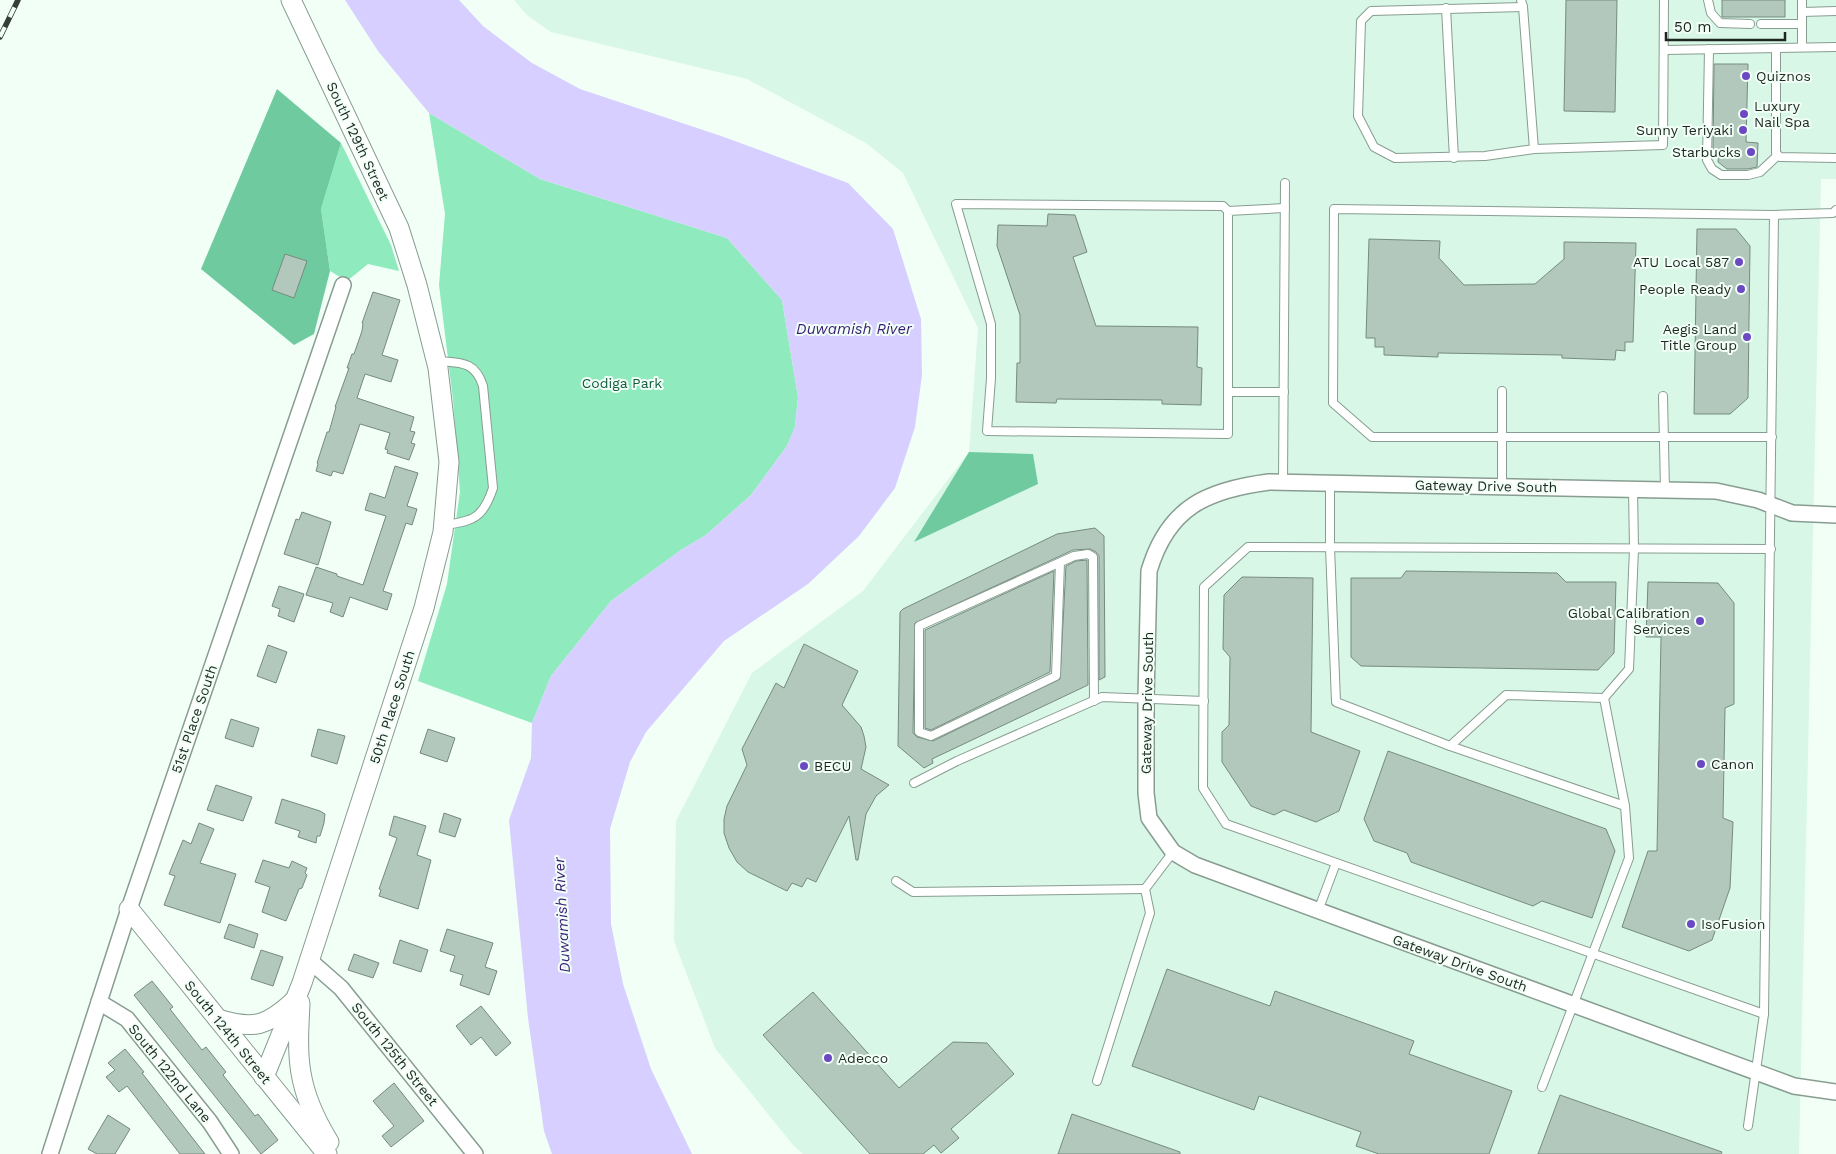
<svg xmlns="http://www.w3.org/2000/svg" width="1836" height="1154" font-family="'Work Sans',sans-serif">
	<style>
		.built { fill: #d8f7e6 }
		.green { fill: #8feabd }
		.forest { fill: #6fcb9f }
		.water { fill: #d6cfff }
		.building { fill: #b2c8bc; stroke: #768b80 }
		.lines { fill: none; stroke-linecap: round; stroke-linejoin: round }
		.service-casing { stroke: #889d91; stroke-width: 10 }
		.minor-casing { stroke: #889d91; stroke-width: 18 }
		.tertiary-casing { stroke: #889d91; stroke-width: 21 }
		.service { stroke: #fff; stroke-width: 8 }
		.minor { stroke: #fff; stroke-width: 15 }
		.tertiary { stroke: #fff; stroke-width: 19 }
		.rail-casing { stroke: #363e3a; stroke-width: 5.5 }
		.rail { stroke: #f1fff7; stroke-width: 4; stroke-dasharray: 11; stroke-linecap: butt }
		.poi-dot { fill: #6b49c2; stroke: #f1fff7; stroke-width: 2 }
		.labels { text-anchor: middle; stroke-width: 4; stroke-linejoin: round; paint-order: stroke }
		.poi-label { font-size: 14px; fill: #1e2622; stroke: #f1fff7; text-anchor: start }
		.street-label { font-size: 14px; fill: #1e2622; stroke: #f1fff7 }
		.park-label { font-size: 14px; fill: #135b3e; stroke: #f1fff7 }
		.water-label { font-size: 15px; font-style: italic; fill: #391d75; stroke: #f1fff7 }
	</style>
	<rect width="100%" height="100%" fill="#f1fff7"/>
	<path class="built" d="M514,0H1836V179H1821L1799,1154H803L793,1145L715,1048L674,941L676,821L752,673L863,591L969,452L978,328L903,173L866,143L747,79L551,32L528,16Z"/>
	<g class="green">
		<path d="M429,113L540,179L727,238L782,300L798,397L795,427L787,446L751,495L706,535L681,550L611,601L551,676L532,723L418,681L447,584L460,492L453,400L439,285L445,214Z"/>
		<path d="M341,143L391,245L399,271L368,264L347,281L330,271L321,209Z"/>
	</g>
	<g class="forest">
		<path d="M277,89L341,143L321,209L330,271L314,334L294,345L201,269Z"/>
		<path d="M969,452L1033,454L1038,484L914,542Z"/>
	</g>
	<path class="water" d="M345,0H459L483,26L532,63L580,89L724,137L848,183L893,229L921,319L922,375L915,427L895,488L859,536L808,584L724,641L646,732L630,762L610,829L611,924L623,984L651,1069L692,1154H552L544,1131L528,1018L509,820L531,758L532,723L551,676L611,601L681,550L706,535L751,495L787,446L795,427L798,397L782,300L727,238L540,179L429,113L378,51Z"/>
	<g class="building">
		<path d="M1566,0H1617L1615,112L1564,111Z"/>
		<rect x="1722" y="0" width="63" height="17"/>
		<path d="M1714,64H1748L1746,142L1758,143L1757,167L1748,169H1727L1718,162L1719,150H1713Z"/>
		<path d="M1048,214L1075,215L1087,252L1073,257L1096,326L1198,327L1197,367L1202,368L1201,405L1162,404V400L1057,399L1056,403L1016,402L1017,363H1020V315L997,246L998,225L1047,226Z"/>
		<path d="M1697,229H1736L1750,246L1748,398L1730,414H1694Z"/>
		<path d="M1369,239L1440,241L1439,258L1464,285L1535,284L1564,259V242L1636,243L1633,342H1625V351L1616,350L1615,360L1562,358V355L1438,353V357L1384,355V347H1375V338H1366Z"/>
		<path d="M285,254L307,261L294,298L272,290Z"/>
		<path d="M373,292L400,300L382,355L398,360L391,382L365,374L357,398L414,417L410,431L415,432L411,443L415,444L409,460L387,453L388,450L385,449L390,433L360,424L343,474L333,471L331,476L316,471L318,464L317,463L327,432H329L336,407H335L349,368H347L352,354H354L362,331L363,323H362Z"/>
		<path d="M395,466L418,473L407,506L417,509L412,525L406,523L383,591L392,594L387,610L350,597L343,617L330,612L333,603L306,595L316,567L337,574V576L363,585L386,516L365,510L370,493L385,498Z"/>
		<path d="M302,512L331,522L318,565L284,554L296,519L299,520Z"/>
		<path d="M1095,528L1104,536L1105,677L1099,680V556L1096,552L1090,549L1073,550L915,623L913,733L917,737L933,741L1060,679L1066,566L1076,561L1087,560L1088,685L932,759L933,763L924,768L898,746L900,612L903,609L1057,534Z"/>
		<path d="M1054,571L1050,672L931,730L925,728V630Z"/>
		<path d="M1406,571L1557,573L1566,582H1616L1614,653L1598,670L1361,666L1351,657V578H1401Z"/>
		<path d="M1242,577L1313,578L1311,732L1360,751L1339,811L1316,822L1284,810L1274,815L1251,806L1222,762V732L1229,725L1230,657L1223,649L1224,595Z"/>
		<path d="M1648,582L1718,583L1734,603V704L1725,708L1723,818L1733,822L1730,888L1712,940L1689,951L1622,927L1648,851H1657L1661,637H1646Z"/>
		<path d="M279,586L304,594L294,622L278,616L280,609L272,606Z"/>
		<path d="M804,644L858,671L842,705L861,727L864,736L866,747L861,769L889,785L876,796L866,814L858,860H856L849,816L816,882L807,878L802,887L792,883L787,891L748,872L737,862L729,848L724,833V819L727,806L747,765L742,749L776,683L784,688Z"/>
		<path d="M268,645L287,652L276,683L257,676Z"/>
		<path d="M231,719L259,728L253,747L225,738Z"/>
		<path d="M318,729L345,736L337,764L311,756Z"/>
		<path d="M428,729L455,738L447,762L420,753Z"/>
		<path d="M1388,751L1606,829L1615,851L1592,918L1542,901L1533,906L1411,862L1407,853L1374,841L1364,819Z"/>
		<path d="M216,785L252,797L243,821L207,810Z"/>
		<path d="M282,799L320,811L325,814L324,823L320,836H317L316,843L298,837L300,831L275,823Z"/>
		<path d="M444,813L461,819L455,837L439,832Z"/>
		<path d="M394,816L426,826L417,855L431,860L418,909L379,896L381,890L379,889L397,838L389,835Z"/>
		<path d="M199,823L214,829L200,863L236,874L220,923L164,905L175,876L169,874L183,840L191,844Z"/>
		<path d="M263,860L289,868L292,861L307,868L305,873L307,875L302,888L299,889L286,921L262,912L270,887L255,882Z"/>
		<path d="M229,924L258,934L254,948L224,938Z"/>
		<path d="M447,929L493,943L485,967L497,971L489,995L460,985L463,975L450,971L455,956L440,951Z"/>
		<path d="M400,940L428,950L421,972L393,963Z"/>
		<path d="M261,950L283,957L273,986L251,979Z"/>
		<path d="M354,954L379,963L373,978L348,970Z"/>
		<path d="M1167,969L1270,1006L1275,991L1414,1041L1409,1054L1512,1091L1489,1154H1379L1356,1146L1361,1132L1259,1096L1254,1110L1132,1066Z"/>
		<path d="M152,981L173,1007L170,1009L202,1050L206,1047L226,1072L223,1075L255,1116L258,1114L278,1140L261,1154L134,995Z"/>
		<path d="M813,992L899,1088L953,1042L987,1043L1014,1074L951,1129L959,1138L941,1153L934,1145L923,1154H870L763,1035Z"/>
		<path d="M481,1006L511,1043L496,1056L481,1037L471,1045L456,1026Z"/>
		<path d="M125,1049L144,1072L142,1073L205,1154H180L127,1086L119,1092L106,1077L115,1070L108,1063Z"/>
		<path d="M394,1083L424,1121L391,1147L382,1136L394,1126L373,1101Z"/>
		<path d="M1560,1095L1722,1152L1721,1154H1538Z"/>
		<path d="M1072,1114L1180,1152V1154H1058Z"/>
		<path d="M108,1115L130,1129L115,1154H97L88,1149Z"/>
	</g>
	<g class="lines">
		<defs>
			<g id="service">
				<path d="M1521,0L1523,7L1534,149L1663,145L1664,0"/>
				<path d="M1708,0L1711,13L1720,23L1750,24"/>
				<path d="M1802,0V47"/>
				<path d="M1523,7L1371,11L1361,21L1358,116L1374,147L1395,158L1485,156L1534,149"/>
				<path d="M1446,8L1454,158"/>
				<path d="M1802,12L1836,11"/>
				<path d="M1761,24H1802"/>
				<path d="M1776,48V153L1780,157L1836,158"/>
				<path d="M1709,49L1707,160L1712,169L1721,175H1748L1760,172L1777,156"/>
				<path d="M1665,50L1836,47"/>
				<path d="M1228,211V434L987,431L991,378V324L956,204L1223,206L1228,211L1285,208"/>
				<path d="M1774,215L1833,213L1836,210"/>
				<path d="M438,361C461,363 475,361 483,386L493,488C483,518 474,521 444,525"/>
				<path d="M1502,391V486"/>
				<path d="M1229,392H1284"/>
				<path d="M1663,396L1665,490"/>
				<path d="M1283,482L1285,183"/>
				<path d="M1330,483V547L1336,702L1450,746L1506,695L1604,698L1629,669L1634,549L1633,489"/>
				<path d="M1060,563L1056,676L931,736L919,732V626L1074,556L1088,554L1093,557L1094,701"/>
				<path d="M1450,746L1625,806"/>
				<path d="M914,783L957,761L1102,697L1204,701"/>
				<path d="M896,881L913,892L1145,889"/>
				<path d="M1318,911L1336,863"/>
				<path d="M1764,1014L1226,824L1203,788L1204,587L1248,547L1771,549"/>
				<path d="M1097,1081L1150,913L1145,889L1173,852"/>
				<path d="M1542,1087L1629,858L1625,806L1604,698"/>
				<path d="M1748,1126L1764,1014L1774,215L1334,209L1333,403L1372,437H1772"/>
			</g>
			<g id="minor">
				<path d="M1836,515L1792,513L1758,500L1716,491L1269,482C1207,490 1168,507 1149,571L1146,698V793L1149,818L1173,852L1195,865L1794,1086L1836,1092"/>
				<path d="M309,960L341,988L475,1154"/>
				<path d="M99,1002L127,1019L210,1122L231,1154"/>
				<path d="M50,1154L129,909L343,285"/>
			</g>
			<g id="tertiary">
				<path d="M129,909L327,1154"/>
				<path d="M300,1003C299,1026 297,1050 301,1073C305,1097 316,1121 329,1142"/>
				<path d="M218,1019C254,1030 267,1026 294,1001"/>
				<path d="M264,1077L302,983L424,608L443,532L449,462L438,368L417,285L399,228L291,0"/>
			</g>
		</defs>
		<use href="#service" class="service-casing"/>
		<use href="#minor" class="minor-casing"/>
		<use href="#tertiary" class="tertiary-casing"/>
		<use href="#service" class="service"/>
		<use href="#minor" class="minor"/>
		<use href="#tertiary" class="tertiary"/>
		<defs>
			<path id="rail" d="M0,37L18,0"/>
		</defs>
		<use href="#rail" class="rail-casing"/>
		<use href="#rail" class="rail"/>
	</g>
	<g class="poi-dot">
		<circle cx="1746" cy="76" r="5"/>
		<circle cx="1744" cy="114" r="5"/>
		<circle cx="1743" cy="130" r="5"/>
		<circle cx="1751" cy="152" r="5"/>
		<circle cx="1739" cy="262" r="5"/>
		<circle cx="1741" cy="289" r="5"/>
		<circle cx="1747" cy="337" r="5"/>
		<circle cx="1700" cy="621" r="5"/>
		<circle cx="1701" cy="764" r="5"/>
		<circle cx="804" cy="766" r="5"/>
		<circle cx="1691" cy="924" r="5"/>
		<circle cx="828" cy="1058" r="5"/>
	</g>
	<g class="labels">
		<g class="poi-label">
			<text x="1756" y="81">Quiznos</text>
			<text x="1754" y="111">Luxury<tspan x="1754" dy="16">Nail Spa</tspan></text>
			<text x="1733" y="135" text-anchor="end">Sunny Teriyaki</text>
			<text x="1741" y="157" text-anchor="end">Starbucks</text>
			<text x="1729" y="267" text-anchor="end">ATU Local 587</text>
			<text x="1731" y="294" text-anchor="end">People Ready</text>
			<text x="1737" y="334" text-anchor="end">Aegis Land<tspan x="1737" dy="16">Title Group</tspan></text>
			<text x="1690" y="618" text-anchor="end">Global Calibration<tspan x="1690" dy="16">Services</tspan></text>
			<text x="1711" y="769">Canon</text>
			<text x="814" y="771">BECU</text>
			<text x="1701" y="929">IsoFusion</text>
			<text x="838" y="1063">Adecco</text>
		</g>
		<g class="street-label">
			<text transform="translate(358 141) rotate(65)" y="5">South 129th Street</text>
			<text transform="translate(1486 486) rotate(1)" y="5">Gateway Drive South</text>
			<text transform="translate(1147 703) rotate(-89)" y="5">Gateway Drive South</text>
			<text transform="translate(392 707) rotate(-72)" y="5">50th Place South</text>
			<text transform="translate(194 719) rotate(-71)" y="5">51st Place South</text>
			<text transform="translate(1460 963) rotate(20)" y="5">Gateway Drive South</text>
			<text transform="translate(228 1032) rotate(51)" y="5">South 124th Street</text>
			<text transform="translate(395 1054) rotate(51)" y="5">South 125th Street</text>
			<text transform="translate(170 1073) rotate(51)" y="5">South 122nd Lane</text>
		</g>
		<g class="park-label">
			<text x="622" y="388">Codiga Park</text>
		</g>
		<g class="water-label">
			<text x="854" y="334">Duwamish River</text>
			<text transform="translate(562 915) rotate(-93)" y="5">Duwamish River</text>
		</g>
	</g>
	<path d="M1666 32v8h119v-8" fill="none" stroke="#1e2622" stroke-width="2.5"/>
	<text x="1674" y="32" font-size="15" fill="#1e2622" stroke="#f1fff7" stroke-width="4" paint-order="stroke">50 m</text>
</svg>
